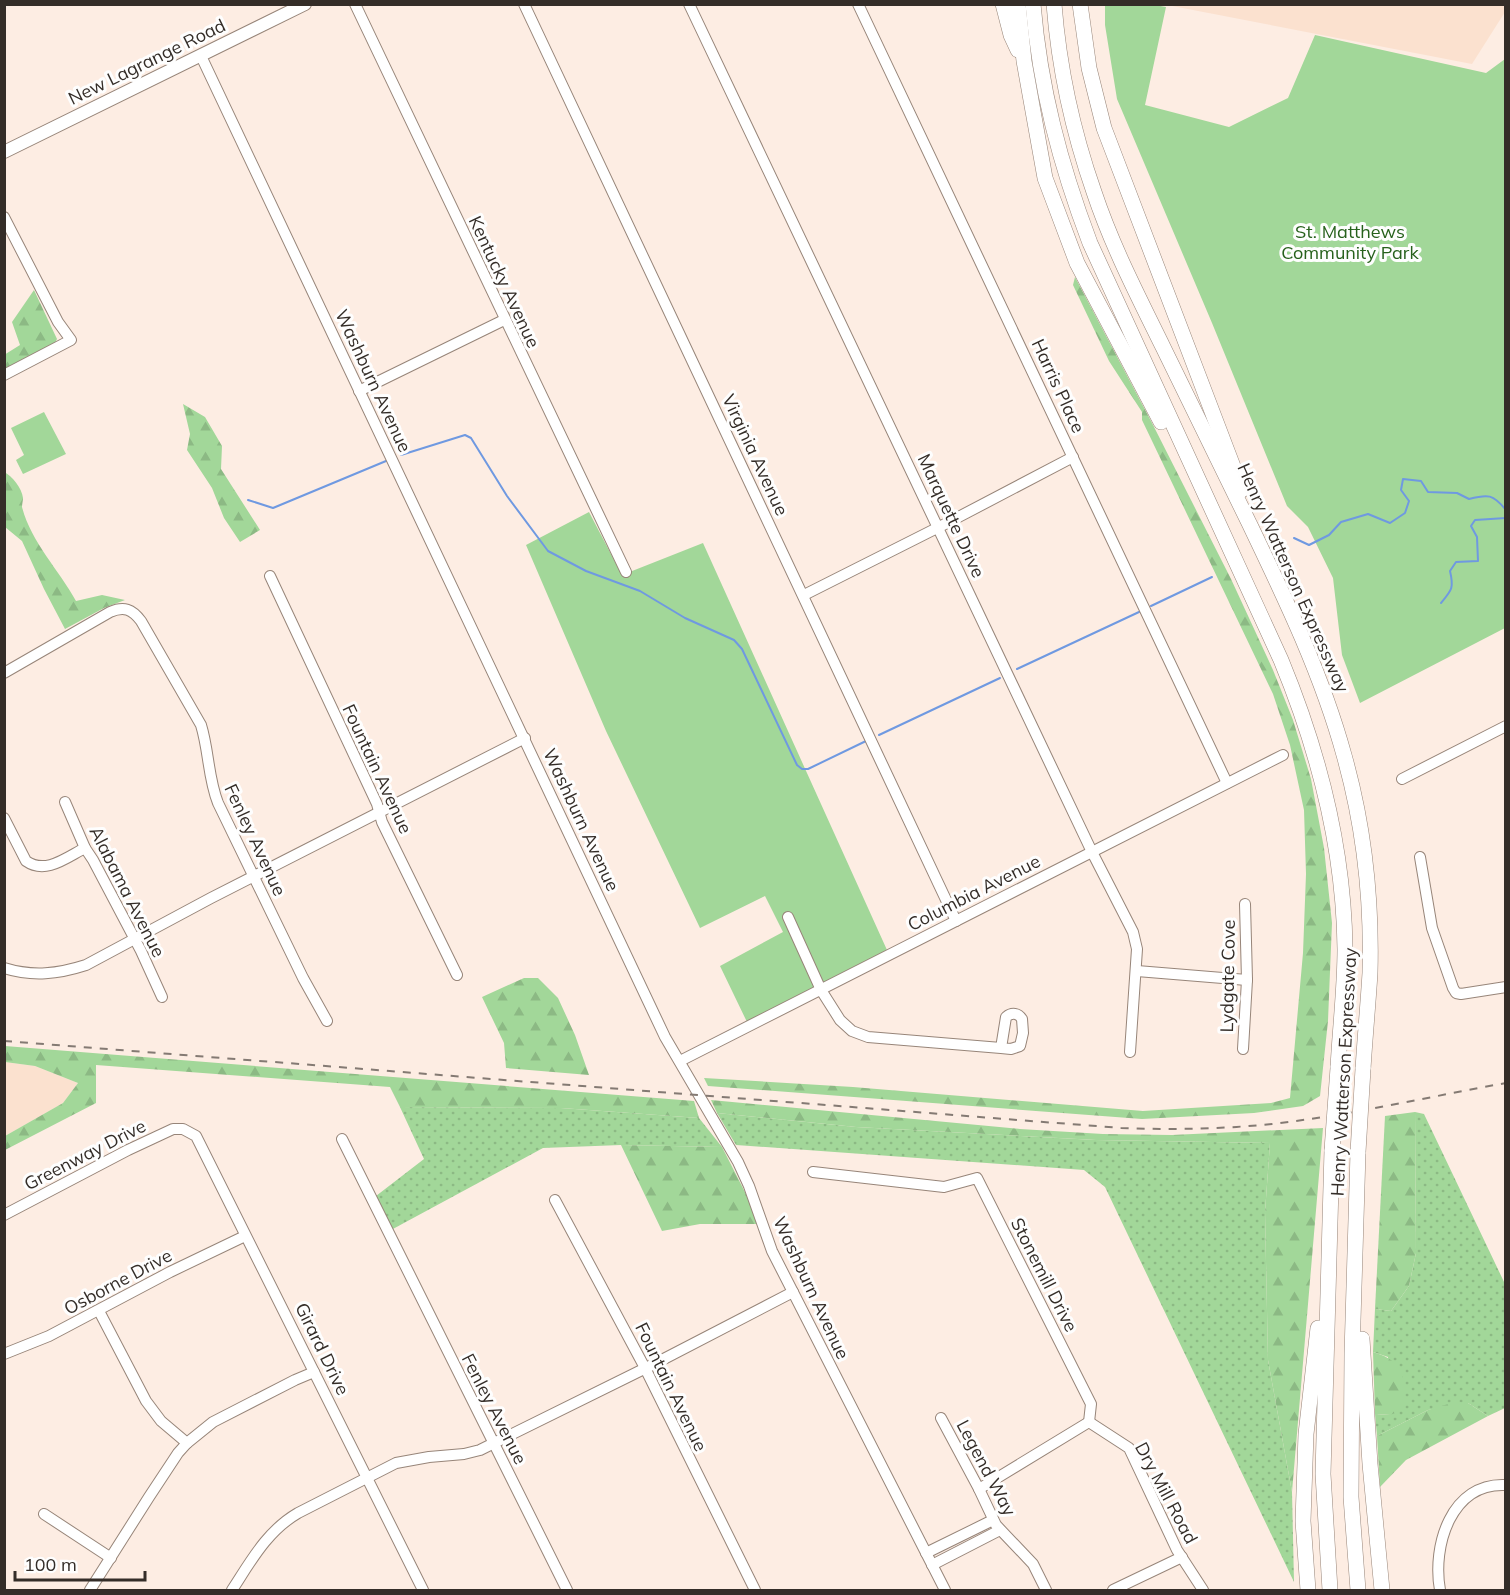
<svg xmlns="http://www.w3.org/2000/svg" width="1510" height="1595" font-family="Mulish,sans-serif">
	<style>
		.built { fill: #fbe1cf }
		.grass { fill: url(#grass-dots) }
		.forest { fill: url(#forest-firs) }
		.park { fill: #a2d799 }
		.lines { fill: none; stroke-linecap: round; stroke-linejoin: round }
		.stream { stroke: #6f99e1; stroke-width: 2 }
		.minor-casing { stroke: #978579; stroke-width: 12 }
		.major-casing { stroke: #978579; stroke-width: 14 }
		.highway-casing { stroke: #978579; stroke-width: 16 }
		.minor { stroke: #fff; stroke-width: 10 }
		.major { stroke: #fff; stroke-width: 12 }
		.highway { stroke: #fff; stroke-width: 15 }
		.rail { stroke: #847a73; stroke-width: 2; stroke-dasharray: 8 8; stroke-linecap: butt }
		.highway-bridge-casing { stroke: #978579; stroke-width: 16; stroke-linecap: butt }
		.highway-bridge { stroke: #fff; stroke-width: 15 }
		.labels { text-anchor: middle; stroke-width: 6; stroke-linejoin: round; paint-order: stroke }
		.street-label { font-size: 18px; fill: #342d28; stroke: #fefefe }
		.park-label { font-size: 18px; fill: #27611c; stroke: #fefefe }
	</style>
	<defs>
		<pattern id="grass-dots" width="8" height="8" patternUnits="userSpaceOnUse" patternTransform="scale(1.5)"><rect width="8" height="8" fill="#a2d799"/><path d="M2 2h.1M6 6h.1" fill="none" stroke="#8cb984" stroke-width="1.8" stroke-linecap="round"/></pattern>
		<pattern id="forest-firs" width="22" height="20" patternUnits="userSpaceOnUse" patternTransform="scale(1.5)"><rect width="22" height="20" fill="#a2d799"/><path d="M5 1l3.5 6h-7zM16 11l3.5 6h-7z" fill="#8cb984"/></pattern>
	</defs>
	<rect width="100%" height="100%" fill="#fdede3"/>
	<g class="built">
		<path d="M1505,4V12L1472,64L1167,5Z"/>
		<path d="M5,1062L35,1066L78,1083L63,1103L5,1136Z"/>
	</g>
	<g class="grass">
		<path d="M400,1107L561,1108L699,1118L722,1147L621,1145L543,1148L391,1230L376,1196L424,1159Z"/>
		<path d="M1415,1112L1424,1114L1505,1284V1408L1488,1416L1468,1403L1428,1410L1377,1436L1375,1414L1390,1415L1388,1357L1373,1352L1375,1309L1391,1311L1409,1286L1416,1253Z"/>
		<path d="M717,1113L856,1127L1096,1140L1270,1143L1265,1212L1268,1360L1292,1492L1294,1582L1105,1187L1084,1170L736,1145Z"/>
	</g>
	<g class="forest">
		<path d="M1075,277L1151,421L1231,579L1273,670L1293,720L1311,779L1324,848L1332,923L1328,1021L1320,1096L1303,1106L1254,1113L1142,1119L708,1086L704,1078L853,1087L1143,1111L1271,1103L1290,1098L1303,953L1306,874L1304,810L1290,745L1273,694L1142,420V412L1109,361L1073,285Z"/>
		<path d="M34,290L57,339L54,345L5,371L4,355L20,345L12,322Z"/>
		<path d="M183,404L205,417L222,446L221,469L260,530L240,542L224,518L212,488L187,450L190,434Z"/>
		<path d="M4,472C12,476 22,488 23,498C23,501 22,504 22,507C31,542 59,570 76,601L102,595L125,600L104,608L65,629L44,589L22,541L5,527Z"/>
		<path d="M524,978H538L558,998L575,1035L589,1075L506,1068L504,1043L482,997Z"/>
		<path d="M5,1046L694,1101L699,1118L561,1108L400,1107L390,1087L96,1065V1103L5,1150V1136L63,1103L78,1083L35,1066L5,1062Z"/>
		<path d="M711,1100L1020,1129L1103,1134L1172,1135L1323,1128L1292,1492L1268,1360L1265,1212L1270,1143L1096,1140L856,1127L717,1113Z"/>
		<path d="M1415,1112L1416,1253L1409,1286L1391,1311L1375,1309L1385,1116Z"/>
		<path d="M621,1145L722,1147L747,1196L757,1224H700L662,1231Z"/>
		<path d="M1373,1352C1407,1362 1405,1379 1403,1410L1390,1415L1375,1414Z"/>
		<path d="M1455,1402L1468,1403L1488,1416L1406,1460L1380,1487L1377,1436L1428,1410Z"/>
	</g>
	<g class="park">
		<path d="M1105,5H1155L1166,7L1145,105L1229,127L1288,98L1315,35L1486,73L1505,59V628L1360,703L1342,655L1333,578L1308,527L1287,506L1212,323L1117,99L1105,25Z"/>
		<path d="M44,412L66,454L23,474L16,460L24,455L11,428Z"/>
		<path d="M589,512L622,575L703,543L887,950L747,1022L720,966L783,932L765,896L700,928L606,731L526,545Z"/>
	</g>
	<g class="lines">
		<g class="stream">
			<path d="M401,455L465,435L471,438L507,496L548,551L586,571L640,591L685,618L734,640L742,649L797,765L802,769H808L866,741"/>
			<path d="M248,500L273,508L386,461"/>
			<path d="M1294,538L1309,545L1329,535L1341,522L1368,514L1390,523L1405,513L1409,501L1401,490L1403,479L1421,481L1428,492L1457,493L1469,499C1488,494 1493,494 1506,510"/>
			<path d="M1441,603C1452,590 1454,588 1450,571L1456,562L1478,561L1477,537L1471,526L1475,520L1506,518"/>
			<path d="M1151,606L1212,577"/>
			<path d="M1017,669L1139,612"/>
			<path d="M879,735L1000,678"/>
		</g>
		<defs>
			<g id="minor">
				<path d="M355,4L626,572"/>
				<path d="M524,4L956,921"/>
				<path d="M689,4L1092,852L1133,932L1137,949L1130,1052"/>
				<path d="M858,4L1227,783"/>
				<path d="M201,56L665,1037L738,1162L749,1186L772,1251L945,1590"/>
				<path d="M4,217L58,322L71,340L4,375"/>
				<path d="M359,391L504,320"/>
				<path d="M270,576L377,804L382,822L457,975"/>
				<path d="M804,595L949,522L1073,457"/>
				<path d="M4,673L110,612C124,606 132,609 141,621L201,725C209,751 208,778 218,803L303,978L327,1021"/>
				<path d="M1402,779L1506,726"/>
				<path d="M65,802L85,848L93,860L141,951L162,997"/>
				<path d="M4,818L26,861C46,875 67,857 85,848"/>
				<path d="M1420,857L1432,928L1453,988L1456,993L1461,994L1506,987"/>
				<path d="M788,917L821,990L840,1020L852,1031L868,1037L1001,1048L1011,1049L1020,1046L1023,1033L1022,1019C1018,1013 1012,1012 1006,1017L1001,1048"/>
				<path d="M4,968C33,977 58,974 86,965L211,898L525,738"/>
				<path d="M1137,971L1247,980"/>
				<path d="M1243,1049L1247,980L1245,904"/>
				<path d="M680,1061L1283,755"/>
				<path d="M342,1139L567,1590"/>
				<path d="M813,1172L944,1187L977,1178L1091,1404L1089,1422"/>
				<path d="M555,1200L645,1368L755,1590"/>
				<path d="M4,1215L128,1150L173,1129H183L196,1136L423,1590"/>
				<path d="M99,1311L146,1401L161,1421L187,1443"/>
				<path d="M4,1354L49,1336L170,1272L245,1236"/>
				<path d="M941,1418L979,1489L996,1525L1033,1564L1046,1590"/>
				<path d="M1089,1422L1129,1448L1177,1550L1203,1590"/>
				<path d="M979,1489L1089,1422"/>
				<path d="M44,1514L111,1558"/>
				<path d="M926,1553L993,1520"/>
				<path d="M932,1565L1000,1530"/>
				<path d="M90,1590L149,1497L178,1453L187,1443L213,1422L295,1380L314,1372"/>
				<path d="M232,1590C251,1561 267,1531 298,1513L396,1463L429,1457L464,1454L480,1450L656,1363L793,1292"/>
				<path d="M1113,1590L1182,1557"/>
				<path d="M1440,1590C1432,1546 1451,1482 1506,1485"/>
			</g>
			<path id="major" d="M4,152L305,4"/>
			<g id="highway">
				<path d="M1003,4L1011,35L1018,50"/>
				<path d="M1018,4L1024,61L1045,178L1077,263L1161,422"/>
				<path d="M1033,4C1040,88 1060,164 1090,243L1281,660C1319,752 1344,849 1345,949C1345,989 1340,1028 1338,1068"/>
				<path d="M1054,4C1059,68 1073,132 1094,192C1112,246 1138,296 1163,347C1192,407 1221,466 1250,525C1286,600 1322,675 1344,755C1364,826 1372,900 1370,973C1368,1005 1365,1037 1363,1069"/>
				<path d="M1080,4L1089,68L1104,128L1242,490"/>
				<path d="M1362,1339L1370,1464L1382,1590"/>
				<path d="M1308,1590L1303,1521L1306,1434L1318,1328"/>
				<path d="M1330,1590L1323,1474L1332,1150"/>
				<path d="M1358,1590L1351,1497L1352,1354L1358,1152"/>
			</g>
		</defs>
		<use href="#minor" class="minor-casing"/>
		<use href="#major" class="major-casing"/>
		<use href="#highway" class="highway-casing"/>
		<use href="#minor" class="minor"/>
		<use href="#major" class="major"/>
		<use href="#highway" class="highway"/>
		<path class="rail" d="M4,1041L1121,1128C1172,1130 1222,1129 1272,1124C1350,1115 1428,1097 1506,1083"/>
		<defs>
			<g id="highway-bridge">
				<path d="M1332,1150L1338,1068"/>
				<path d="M1358,1152L1363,1069"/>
			</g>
		</defs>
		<use href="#highway-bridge" class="highway-bridge-casing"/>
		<use href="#highway-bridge" class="highway-bridge"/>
	</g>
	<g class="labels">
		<g class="street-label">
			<text transform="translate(147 62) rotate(-26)" y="6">New Lagrange Road</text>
			<text transform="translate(504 282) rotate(65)" y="6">Kentucky Avenue</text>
			<text transform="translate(373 381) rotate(65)" y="6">Washburn Avenue</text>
			<text transform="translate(1058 386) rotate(65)" y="6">Harris Place</text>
			<text transform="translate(755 455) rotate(65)" y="6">Virginia Avenue</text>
			<text transform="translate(951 516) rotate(65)" y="6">Marquette Drive</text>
			<text transform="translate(1293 578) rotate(66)" y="6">Henry Watterson Expressway</text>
			<text transform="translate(377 769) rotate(65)" y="6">Fountain Avenue</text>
			<text transform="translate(581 820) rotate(65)" y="6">Washburn Avenue</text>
			<text transform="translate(255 840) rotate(65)" y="6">Fenley Avenue</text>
			<text transform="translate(127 892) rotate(63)" y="6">Alabama Avenue</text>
			<text transform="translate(974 893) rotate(-27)" y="6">Columbia Avenue</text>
			<text transform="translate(1228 976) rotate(-89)" y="6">Lydgate Cove</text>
			<text transform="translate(1344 1072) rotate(-87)" y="6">Henry Watterson Expressway</text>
			<text transform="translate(85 1155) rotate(-27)" y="6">Greenway Drive</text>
			<text transform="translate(1044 1275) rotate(63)" y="6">Stonemill Drive</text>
			<text transform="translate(118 1282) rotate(-28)" y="6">Osborne Drive</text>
			<text transform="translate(811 1288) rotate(65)" y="6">Washburn Avenue</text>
			<text transform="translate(322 1349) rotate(64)" y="6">Girard Drive</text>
			<text transform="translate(671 1387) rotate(64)" y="6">Fountain Avenue</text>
			<text transform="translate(494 1409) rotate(63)" y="6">Fenley Avenue</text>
			<text transform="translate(986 1468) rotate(62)" y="6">Legend Way</text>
			<text transform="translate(1166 1493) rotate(62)" y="6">Dry Mill Road</text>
		</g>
		<g class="park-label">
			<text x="1350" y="238">St. Matthews<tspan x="1350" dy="21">Community Park</tspan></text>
		</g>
	</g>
	<rect width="1510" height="1595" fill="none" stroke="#342d28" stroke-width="12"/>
	<path d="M15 1571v9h130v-9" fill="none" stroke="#342d28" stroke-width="3"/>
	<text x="24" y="1571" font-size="18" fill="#342d28" stroke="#fefefe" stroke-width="4.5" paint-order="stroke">100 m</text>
</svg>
